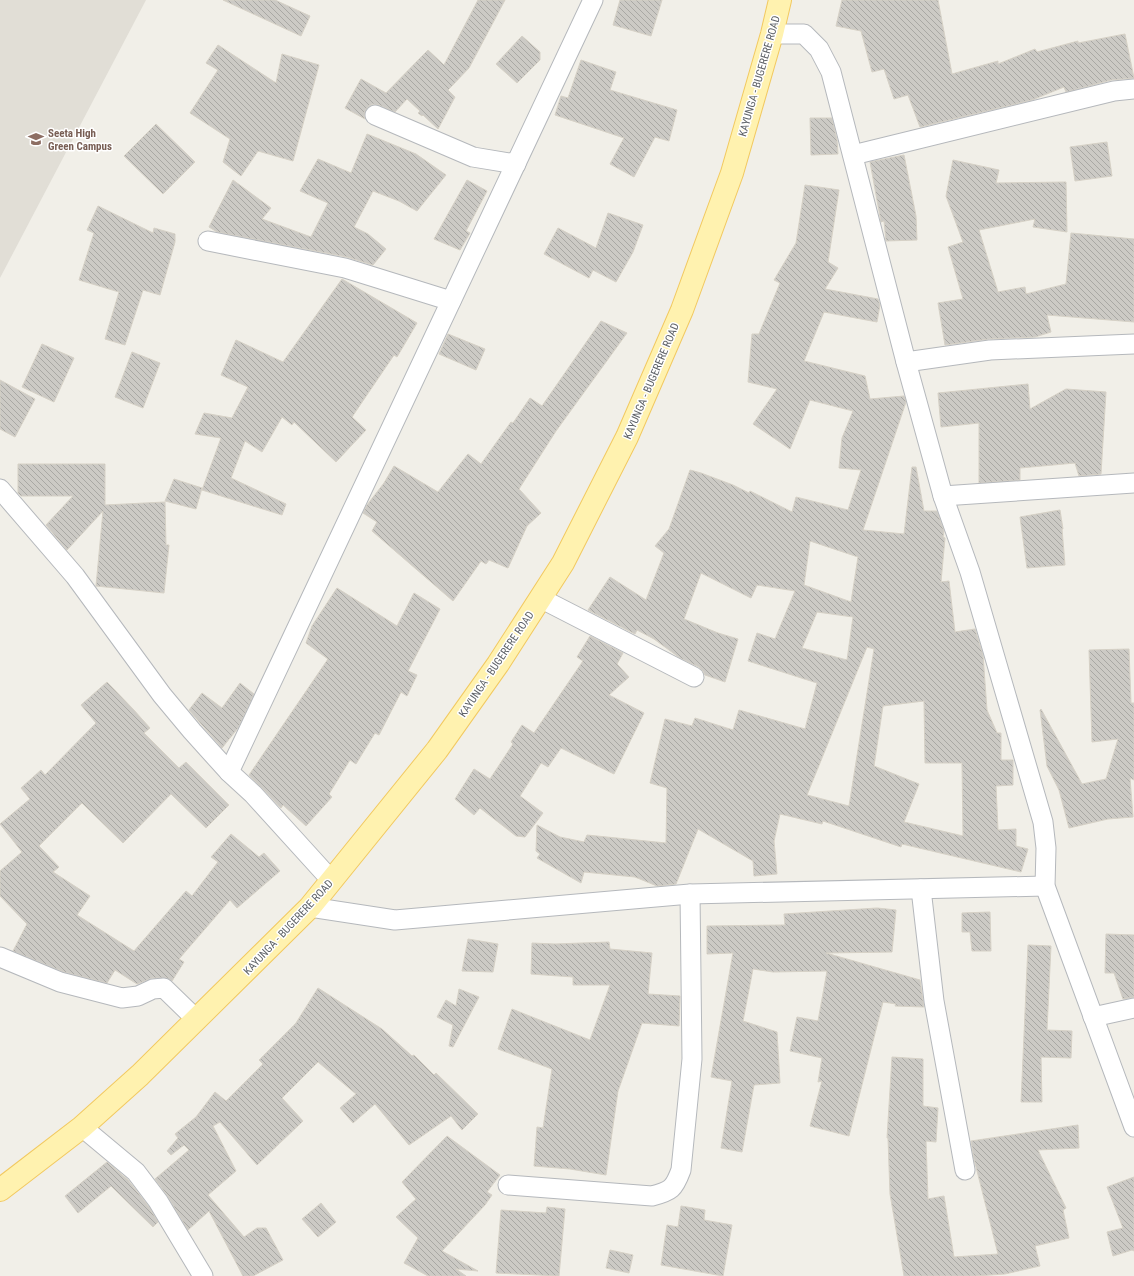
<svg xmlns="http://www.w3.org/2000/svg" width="1134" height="1276" font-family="'Roboto Condensed',sans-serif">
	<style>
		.education { fill: #e1ded6 }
		.building { fill: url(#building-back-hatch); stroke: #d6d1c6; fill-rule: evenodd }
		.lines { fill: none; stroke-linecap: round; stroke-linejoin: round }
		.street-casing { stroke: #b5b8bc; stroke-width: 21 }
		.primary-casing { stroke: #f2c960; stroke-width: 24 }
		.street { stroke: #fff; stroke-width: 19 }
		.primary { stroke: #fff2af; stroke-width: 22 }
		.labels { text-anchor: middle; stroke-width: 3; stroke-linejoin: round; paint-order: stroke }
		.street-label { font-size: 11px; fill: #5f6368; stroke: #fff }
		.education-label { font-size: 11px; font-weight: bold; fill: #785e54; stroke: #fff; text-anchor: start }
	</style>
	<defs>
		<pattern id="building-back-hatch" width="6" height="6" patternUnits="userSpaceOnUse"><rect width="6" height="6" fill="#cccac5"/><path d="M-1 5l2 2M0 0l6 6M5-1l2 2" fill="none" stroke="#a9a8a4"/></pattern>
	</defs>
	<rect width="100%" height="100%" fill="#f1efe8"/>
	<path class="education" d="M0,0H146L0,278Z"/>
	<g class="building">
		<path d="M223,0H275L310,16L301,36Z"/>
		<path d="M478,0H505L469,68L448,90L455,97L438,129L423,115L422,116L418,113L420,111L407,99L395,112L379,105L373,104L369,106L365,111L364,116L365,119L345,108L361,79L386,93L428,50L444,65Z"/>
		<path d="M620,0H662L651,36L613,25Z"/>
		<path d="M842,0H938L952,74L998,61V64L1035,49L1037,52L1078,41V43L1125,34L1134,78L1111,80L1066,92L1064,87L1032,100L920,127L908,95L894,99L884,69L872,72L861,31L836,26Z"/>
		<path d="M522,36L540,52V60L517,83L496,64Z"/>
		<path d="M218,45L276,83L282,54L319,65L293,161L258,151L241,176L223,162L230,139L190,113L218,70L206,63Z"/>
		<path d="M581,60L616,72L610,90L677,110L669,141L655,137L634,177L610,164L624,138L555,115L561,96L568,98Z"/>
		<path d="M810,118H832L837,140L838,154L811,155Z"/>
		<path d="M156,124L195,162L163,194L124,156Z"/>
		<path d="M367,134L416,154L446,175L417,211L399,201L373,191L354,227L368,234L386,249L373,265L347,257L217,232L209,227L233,180L271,208L262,219L311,237L328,203L300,191L318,159L351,173Z"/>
		<path d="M1107,142L1112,176L1075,181L1070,147Z"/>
		<path d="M904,155L916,216L917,240L886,241L884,221L881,222L870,162Z"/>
		<path d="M953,160L999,170L996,183L1066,182L1067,232L1033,227L1035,219L979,230L998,292L1025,287L1026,294L1066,284L1071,233L1134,239V322L1047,315L1051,332L1035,337L989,339L945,345L938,303L963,299L948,247L963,242L946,196Z"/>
		<path d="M467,180L487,191L466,231L470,233L460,250L434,239Z"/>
		<path d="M805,185L839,190L828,262L838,268L825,289L878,299L880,305L877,322L824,312L804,361L865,376L870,399L904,396L906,402L863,530L904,534L912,467H916L924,511H937L944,531L943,537L945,538L941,582L949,581L955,632L975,629L983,655L987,710L997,733H1001V760H1013V785L996,786L998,830L1016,829V846L1028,849L1021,872L902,844L901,847L823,821L822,824L780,814L774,841L777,874L754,876L753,861L698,829L676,884L657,886L635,877L584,872L581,883L537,858L540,854L536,851L537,825L560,837L584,842L587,835L666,843L667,788L650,783L665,719L692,726L695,718L733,730L739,710L805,729L817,683L748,661L757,633L775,639L795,591L757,585L751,598L701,573L684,619L718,633L738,639L725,682L705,675L703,671L699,667L680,658L654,639L637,630L635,634L588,610L610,577L646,600L664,553L655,546L669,529L690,470L701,473L733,485L749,493L750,491L792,512L796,497L848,510L861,470L839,468L842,438L853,411L810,400L790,449L753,424L777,389L748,382L752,334H759L780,283L774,280L796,243ZM810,541L858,557L851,602L804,585ZM817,612L853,617L847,660L802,648ZM867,647L874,649L849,806L807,795ZM924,701L925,763H962L963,836L904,822L919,784L874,766L883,706Z"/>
		<path d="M98,206L153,233L154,228L175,234V242L160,295L143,290L125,345L105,339L119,292L79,280L94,233L87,230Z"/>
		<path d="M608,213L643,225L633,252L616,282L593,270L589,278L544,254L558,228L596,248Z"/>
		<path d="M342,279L417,323L397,357L394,355L352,417L366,430L336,462L294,422L292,425L282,417L262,452L245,441L231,478L286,504L282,515L202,490L221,438L195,434L204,413L232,418L248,387L221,375L236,340L283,362Z"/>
		<path d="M601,321L627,333L556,431L519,489L541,513L527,526L508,568L489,560L486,564L481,561L453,601L372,531L377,522L363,513L367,505L384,483L394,466L438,492L468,454L481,464L511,422L513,423L530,398L542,406Z"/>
		<path d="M448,334L485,349L476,370L439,354Z"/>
		<path d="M42,344L74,358L54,402L22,387Z"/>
		<path d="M132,352L160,363L143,408L115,397Z"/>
		<path d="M0,380L35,399L15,437L0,429Z"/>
		<path d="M1028,384L1030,409L1066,389L1106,392L1101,474L1079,476L1075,463L1020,468V480L979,483V423L941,427L938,393Z"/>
		<path d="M18,464H105V505L165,502L166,545H169L164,593L96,586L103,511L67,550L46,525L73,496H21L18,493Z"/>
		<path d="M174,479L202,488L196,509L165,501Z"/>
		<path d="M1060,510L1063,529H1062L1065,565L1027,568L1020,517Z"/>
		<path d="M337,588L397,626L414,593L440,609L408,671L417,675L407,696L401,692L379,735L375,733L356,764L350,760L329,794L332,797L306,826L283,805L281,808L261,787L249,775L328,659L306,643L312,626Z"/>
		<path d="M590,636L623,653L617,664L629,677L609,695L644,713L614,774L561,748L548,767L541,763L520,796L543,813L525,837L516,836L480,808L474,815L455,799L474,769L490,779L513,744L511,742L522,725L534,733L583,661L577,657Z"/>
		<path d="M1129,649L1131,703H1134V780L1130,778L1133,817L1108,819L1069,828L1059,790L1047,766L1040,710L1041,709L1082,784L1106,779L1118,739L1092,742L1089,650Z"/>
		<path d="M107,682L133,709L150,728L144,733L179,768L186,762L229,805L206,828L171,794L123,843L82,803L39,846L59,867L53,872L90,896L77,915L134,951L186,891L192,896L218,862L211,857L231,834L259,857L264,853L280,871L237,908L230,900L179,959L184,962L172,981L167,978H152L137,984L115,970L107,983L64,972L13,951L27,924L0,896V871L22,852L0,824L30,799L21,788L41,770L45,775L96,723L81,705Z"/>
		<path d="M240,683L254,694L238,728L222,748L189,710L202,693L222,708Z"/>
		<path d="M877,908L896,910L892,952L826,953L920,980L924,1007L895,1006L896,1004L883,1002L849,1136L810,1126L822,1081L818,1082L822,1058L790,1051L797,1017L818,1021L827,971L773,972L753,969L743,1021L777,1032L780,1083L754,1085L742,1152L721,1148L732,1081L711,1077L733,953L707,954V926L785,925L784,914Z"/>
		<path d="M990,912L991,951H972L970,932H962V913Z"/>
		<path d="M1106,934L1134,935V997L1123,999L1114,973H1105Z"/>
		<path d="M468,939L498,944L493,972L462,971Z"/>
		<path d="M609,942L610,949L652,953L648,994L680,996L679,1026L642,1023L618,1091L606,1175L570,1169L534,1166L537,1127L543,1128L552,1069L498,1049L512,1009L590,1040L610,985H573V977L531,974L532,943L555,944Z"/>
		<path d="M1028,945L1051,946L1047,1030L1072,1031L1071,1058L1041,1057L1042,1102H1021Z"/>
		<path d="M318,988L382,1029L412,1056L414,1055L434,1075L436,1073L478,1114L462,1130L451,1116L409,1145L375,1104L353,1123L340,1108L356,1094L318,1062L282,1098L303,1121L257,1165L220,1122L213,1126L236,1171L208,1195L244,1237L257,1228H266L283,1260L253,1276H243L209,1211L188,1230L167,1195L155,1179L189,1150L184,1145L171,1155L167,1151L178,1138L175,1134L196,1117L215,1092L226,1101L263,1064L259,1060L296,1023Z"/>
		<path d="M459,989L479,997L453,1047L449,1046L453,1025L437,1017L446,1000L456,1006Z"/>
		<path d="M892,1057L923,1059V1106L938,1108L936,1142L926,1141L928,1199L944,1196L954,1257L998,1254L974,1159L971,1141L1078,1125L1079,1148L1038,1150L1066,1208L1063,1210L1069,1238L1035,1246L1040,1266L1005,1274L975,1276H904L890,1194L888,1138H887Z"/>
		<path d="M447,1136L500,1175L487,1192L492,1195L485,1205L442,1251L478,1271L456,1269L466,1276H428L404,1263L418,1238L396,1217L416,1199L402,1182Z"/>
		<path d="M107,1162L128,1180L149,1207L158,1222L153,1227L111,1186L78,1213L65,1196Z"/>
		<path d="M1134,1177V1251L1132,1250L1113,1256L1107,1232L1123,1228L1107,1187Z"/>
		<path d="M321,1203L336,1222L318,1237L302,1219Z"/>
		<path d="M681,1206L705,1210L704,1220L732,1225L723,1276L661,1265L667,1225L678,1227Z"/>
		<path d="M547,1207L565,1209L559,1276L496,1273L501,1210L546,1213Z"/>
		<path d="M610,1250L633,1255L629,1273L606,1268Z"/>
	</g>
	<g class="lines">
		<defs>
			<g id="street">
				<path d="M772,34H804L819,49L831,72L906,362L943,496L970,572L1043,822L1046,848L1045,886L1134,1127"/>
				<path d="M375,115L473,157L516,164"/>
				<path d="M853,155L1114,91L1134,89"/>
				<path d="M208,241L345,268L451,301"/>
				<path d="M906,362L990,350L1134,344"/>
				<path d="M0,489L75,576L162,695L192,731L229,772L253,794L332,881"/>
				<path d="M943,496L1134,483"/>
				<path d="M540,598L694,677"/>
				<path d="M229,772L593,0"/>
				<path d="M921,889L934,1001L965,1170"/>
				<path d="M310,907L395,920L690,894L1045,886"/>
				<path d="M0,957L60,982L122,998L138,996L153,989L164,988L197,1020"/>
				<path d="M1093,1017L1134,1008"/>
				<path d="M82,1127L136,1172L158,1201L203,1276"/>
				<path d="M508,1185L652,1196C671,1191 674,1189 681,1170L692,1059L690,894"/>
			</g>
			<path id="primary" d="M0,1190L82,1127L140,1075L310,907L437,750L498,664L563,563L627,437L682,310L732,173L772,34L780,0"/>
		</defs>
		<use href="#street" class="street-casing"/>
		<use href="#primary" class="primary-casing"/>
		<use href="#street" class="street"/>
		<use href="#primary" class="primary"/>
	</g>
	<defs>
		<symbol id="school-bare" viewBox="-9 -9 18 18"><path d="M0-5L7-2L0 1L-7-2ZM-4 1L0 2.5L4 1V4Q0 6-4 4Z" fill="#8d6e63" stroke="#fff" stroke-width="2.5" paint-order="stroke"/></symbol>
	</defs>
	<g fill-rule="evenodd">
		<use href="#school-bare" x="25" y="128" width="22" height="22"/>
	</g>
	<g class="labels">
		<g class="street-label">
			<text transform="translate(759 76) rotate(-74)" y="4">KAYUNGA - BUGERERE ROAD</text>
			<text transform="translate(651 381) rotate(-67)" y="4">KAYUNGA - BUGERERE ROAD</text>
			<text transform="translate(496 664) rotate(-56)" y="4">KAYUNGA - BUGERERE ROAD</text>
			<text transform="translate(288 927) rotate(-47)" y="4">KAYUNGA - BUGERERE ROAD</text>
		</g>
		<g class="education-label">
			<text x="48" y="137">Seeta High<tspan x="48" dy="13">Green Campus</tspan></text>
		</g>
	</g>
</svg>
